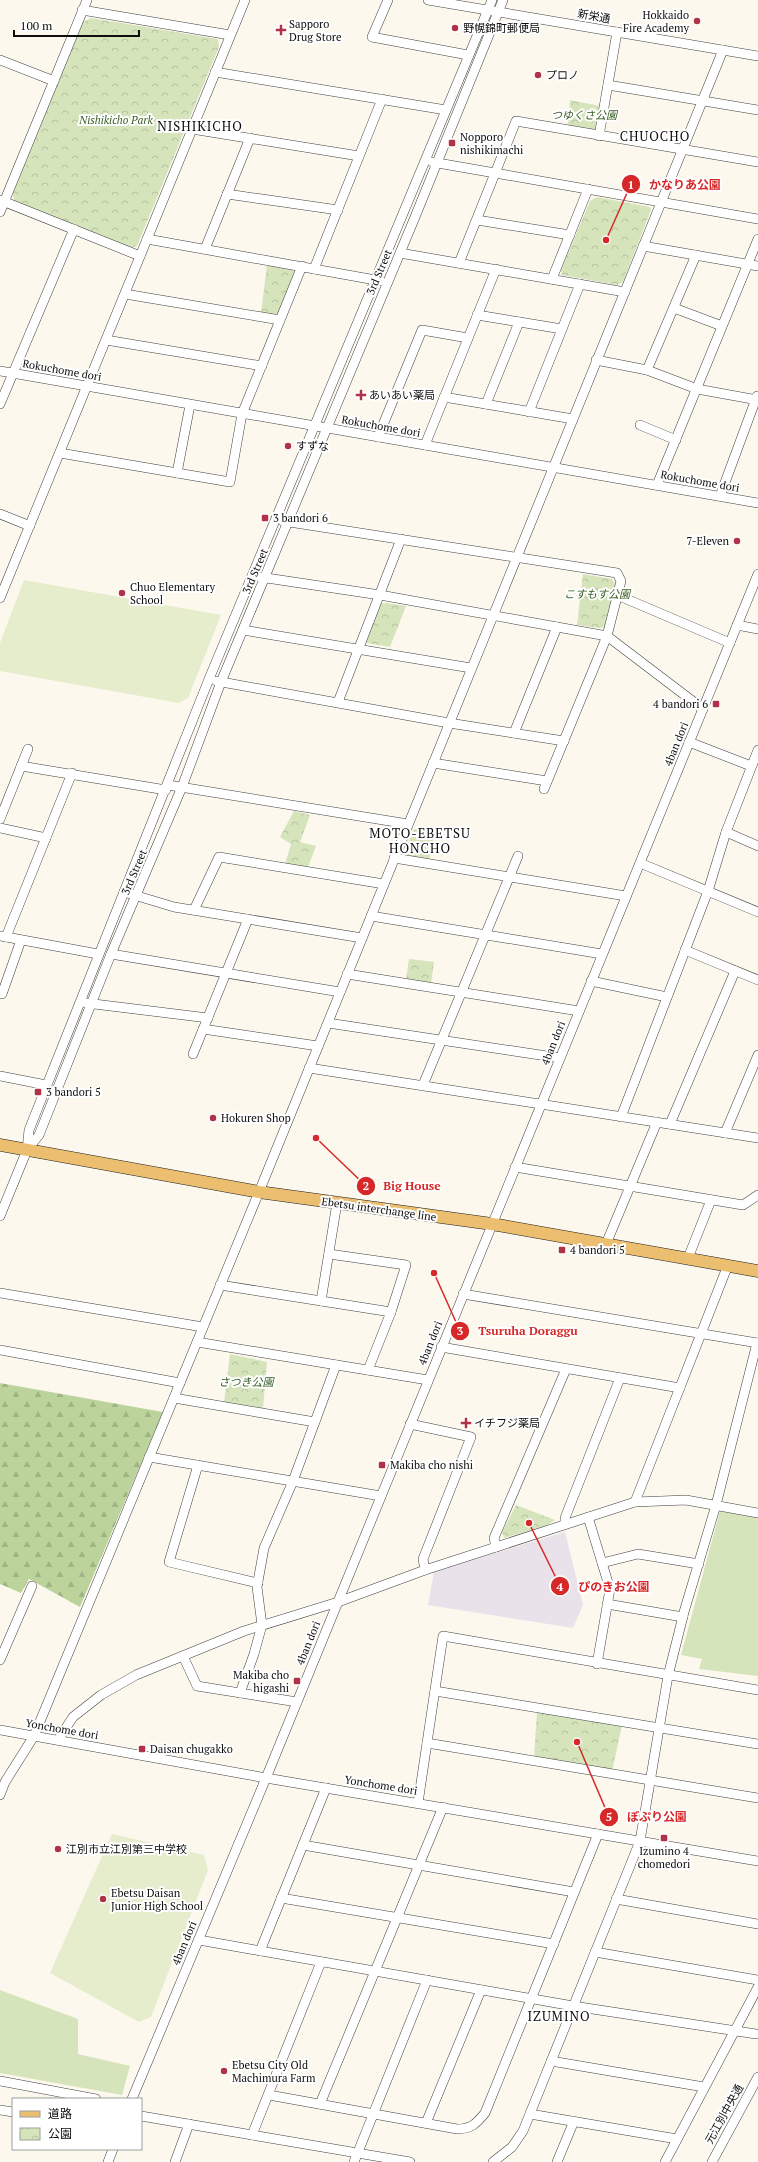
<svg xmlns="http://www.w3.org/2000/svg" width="758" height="2162" font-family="'PT Serif','Noto Sans JP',serif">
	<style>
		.industrial { fill: #e9e2eb }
		.grass { fill: #d6e4bb }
		.forest { fill: url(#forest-firs) }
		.park { fill: url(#park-crowns) }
		.pitch { fill: #e5edcc }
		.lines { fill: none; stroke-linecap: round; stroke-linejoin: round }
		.minor-casing { stroke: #404040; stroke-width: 10 }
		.major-casing { stroke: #1e1e1e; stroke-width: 13 }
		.minor { stroke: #fff; stroke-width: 9 }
		.major { stroke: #ebbe70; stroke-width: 12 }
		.poi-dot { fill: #af3248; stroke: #fff; stroke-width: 1.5 }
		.labels { text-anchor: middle; stroke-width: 4; stroke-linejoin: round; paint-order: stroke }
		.poi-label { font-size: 11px; fill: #0d0d0d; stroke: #fff; text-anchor: start }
		.street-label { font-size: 11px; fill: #0d0d0d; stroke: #fff }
		.park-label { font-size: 11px; font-style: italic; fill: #375e24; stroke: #fff }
		.quarter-label { font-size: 13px; letter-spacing: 1px; fill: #0d0d0d; stroke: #fff }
		.leader { fill: none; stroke: #d62828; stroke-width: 1.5 }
		.callout-dot { fill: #d62828; stroke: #fff; stroke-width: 1.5 }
		.mark-label { font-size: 12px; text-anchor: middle; font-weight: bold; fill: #fff }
		.callout-label { font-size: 12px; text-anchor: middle; font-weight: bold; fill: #d62828; stroke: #fff; stroke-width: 4; stroke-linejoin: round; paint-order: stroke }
	</style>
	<defs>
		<pattern id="forest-firs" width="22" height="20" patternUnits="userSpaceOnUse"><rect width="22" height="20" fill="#bcd49c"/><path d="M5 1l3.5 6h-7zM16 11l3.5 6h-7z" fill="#a0b585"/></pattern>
		<pattern id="park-crowns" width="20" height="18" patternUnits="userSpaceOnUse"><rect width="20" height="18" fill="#d6e4bb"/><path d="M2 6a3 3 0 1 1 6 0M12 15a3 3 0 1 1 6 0" fill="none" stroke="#b6c2a0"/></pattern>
	</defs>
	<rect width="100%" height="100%" fill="#fdf8ee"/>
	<path class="industrial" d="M565,1532L583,1605L573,1628L428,1605L434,1571Z"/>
	<g class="grass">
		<path d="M414,829L435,832L429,860L408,856L405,850Z"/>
		<path d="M720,1511L758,1518V1676L699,1669L702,1659L681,1655Z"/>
		<path d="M0,1990L78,2019V2054L130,2066L122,2095L0,2073Z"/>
	</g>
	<path class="forest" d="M0,1383L163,1412L80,1607L29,1579L21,1593L0,1584Z"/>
	<g class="park">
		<path d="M91,18L218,39L219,47L137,246L130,248L14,201L13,193L83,22Z"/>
		<path d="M570,100L600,106L595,130L568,125Z"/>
		<path d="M597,197L650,207L651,210L623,282L617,285L562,275L561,270L590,201Z"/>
		<path d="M267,265L293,270L294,273L279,313L274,315L261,313Z"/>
		<path d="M583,574L612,579L615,584L605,627L599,628L577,625Z"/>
		<path d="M386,603L406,606L390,647L367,643L366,639L380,604Z"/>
		<path d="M294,811L310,815L300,842L316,846L308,867L285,864L291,844L280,837Z"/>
		<path d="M409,959L434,962L431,983L406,980Z"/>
		<path d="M230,1354L267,1362L263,1408L224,1403Z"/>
		<path d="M516,1505L555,1520L546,1526L504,1538L502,1532Z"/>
		<path d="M537,1712L622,1725L612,1772L534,1758Z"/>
	</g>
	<g class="pitch">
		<path d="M24,580L221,615L188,698L179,703L0,671V643Z"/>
		<path d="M112,1834L204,1855L208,1870L151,2017L139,2022L50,1973Z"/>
	</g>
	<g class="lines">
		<defs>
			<g id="minor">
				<path d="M388,0L372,37L468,55"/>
				<path d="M428,0L758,56"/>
				<path d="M82,10L230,35"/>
				<path d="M0,60L54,81"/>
				<path d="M215,72L446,110"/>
				<path d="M608,85L758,110"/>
				<path d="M192,129L359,156"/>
				<path d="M599,136L617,32"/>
				<path d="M432,162L758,219"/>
				<path d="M227,194L338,210"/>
				<path d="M0,200L140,256"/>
				<path d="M0,212L87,0"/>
				<path d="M477,220L570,235"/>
				<path d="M147,239L381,281"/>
				<path d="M643,246L758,266"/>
				<path d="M205,249L250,138"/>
				<path d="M400,253L625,292"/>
				<path d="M459,263L516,121L758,162"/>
				<path d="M314,269L382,99"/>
				<path d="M552,279L588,189"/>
				<path d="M125,294L280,320"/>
				<path d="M674,308L722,326"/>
				<path d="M477,315L562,329"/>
				<path d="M106,340L262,366"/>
				<path d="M596,360L647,370L697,389L758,400"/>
				<path d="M647,370L696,255"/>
				<path d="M0,371L758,503"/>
				<path d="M444,397L573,419"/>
				<path d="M0,404L74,229"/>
				<path d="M486,404L519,322"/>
				<path d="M529,412L580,284"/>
				<path d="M640,425L676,440"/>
				<path d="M378,437L422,330L468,338"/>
				<path d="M425,445L496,269"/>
				<path d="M60,453L230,482L242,414L302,266"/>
				<path d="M177,473L190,405"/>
				<path d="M657,485L758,239"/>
				<path d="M720,496L757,396"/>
				<path d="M0,514L30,526"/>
				<path d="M283,521L617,573L621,581L607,636L544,789"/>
				<path d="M260,577L380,595L607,636L703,709"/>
				<path d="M617,595L730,643"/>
				<path d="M0,598L245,0"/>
				<path d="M737,625L758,629"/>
				<path d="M243,630L471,668"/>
				<path d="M216,681L449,723L564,741"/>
				<path d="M338,702L401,539"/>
				<path d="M514,733L557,627"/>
				<path d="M689,742L751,766"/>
				<path d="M433,763L547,781"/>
				<path d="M21,766L166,790"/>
				<path d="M168,785L408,824"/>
				<path d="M0,819L28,749"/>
				<path d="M0,828L46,838"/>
				<path d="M726,832L758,846"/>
				<path d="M394,858L626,896"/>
				<path d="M640,863L758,912"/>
				<path d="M124,892L174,907L362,938"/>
				<path d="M194,910L219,857L384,884"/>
				<path d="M371,916L602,954"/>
				<path d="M1,936L98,954"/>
				<path d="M6,937L72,773"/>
				<path d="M685,950L758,980"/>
				<path d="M111,954L340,992"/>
				<path d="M347,974L579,1011"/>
				<path d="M591,981L667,997"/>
				<path d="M0,993L2,994L21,940"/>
				<path d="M86,1003L208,1018"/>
				<path d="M328,1023L560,1058"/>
				<path d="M203,1029L318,1046"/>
				<path d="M193,1054L248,919"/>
				<path d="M309,1068L758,1138"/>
				<path d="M0,1076L46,1085"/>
				<path d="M423,1085L518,856"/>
				<path d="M621,1117L708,891L726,832L758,750"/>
				<path d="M670,1124L735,971"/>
				<path d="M725,1133L758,1055"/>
				<path d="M27,1150L29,1130L209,679L492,0"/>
				<path d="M515,1167L743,1205L758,1195"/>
				<path d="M0,1216L27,1150L39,1135L111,954L182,787L221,682L415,217L503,0"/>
				<path d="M606,1244L657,1122"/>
				<path d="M329,1254L406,1265L391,1312L368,1370"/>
				<path d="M688,1258L711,1200"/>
				<path d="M220,1285L391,1312"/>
				<path d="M0,1293L203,1327"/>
				<path d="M463,1294L758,1343"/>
				<path d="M321,1301L337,1203"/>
				<path d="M197,1342L428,1380"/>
				<path d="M441,1347L680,1388"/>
				<path d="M0,1350L180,1383"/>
				<path d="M174,1398L315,1422"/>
				<path d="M410,1424L471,1437L423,1559L425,1570"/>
				<path d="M149,1457L381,1496"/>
				<path d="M198,1465L169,1562L258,1583"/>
				<path d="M635,1502L728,1265"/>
				<path d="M588,1517L610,1589L597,1664"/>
				<path d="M565,1524V1518L620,1378"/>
				<path d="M496,1547L494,1538L566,1369"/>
				<path d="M602,1563L638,1554L699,1564"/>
				<path d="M607,1604L683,1617"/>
				<path d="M183,1656L197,1686L297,1702"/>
				<path d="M0,1660L32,1586"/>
				<path d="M435,1691L758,1744"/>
				<path d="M240,1693L254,1654L262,1625L257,1587L264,1548L293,1481L336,1365"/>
				<path d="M0,1730L266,1778L758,1861"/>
				<path d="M58,1740L73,1717L101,1695L136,1675L244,1631L338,1602L425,1570L635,1502L686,1500L758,1513"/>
				<path d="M427,1743L758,1798"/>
				<path d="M0,1795L5,1782L34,1736L259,1192L723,50"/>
				<path d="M418,1803L443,1636L758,1690"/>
				<path d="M303,1845L574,1892"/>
				<path d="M281,1898L554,1944"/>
				<path d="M616,1899L758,1924"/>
				<path d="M199,1940L573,2006L756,2034"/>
				<path d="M260,1951L326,1788"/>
				<path d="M595,1952L758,1980"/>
				<path d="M551,2061L704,2087"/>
				<path d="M0,2081L96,2099"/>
				<path d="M269,2095L457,2129C471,2129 476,2124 485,2113L598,1834"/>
				<path d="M132,2099L266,1778L758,574"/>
				<path d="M320,2104L443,1807"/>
				<path d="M0,2110L13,2112"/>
				<path d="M530,2114L677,2139"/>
				<path d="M141,2116L410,2162"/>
				<path d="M426,2123L481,1990"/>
				<path d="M252,2135L321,1962"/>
				<path d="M108,2162L113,2149"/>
				<path d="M175,2162L189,2124"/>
				<path d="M354,2162L427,1980"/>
				<path d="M493,2162L512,2147L523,2131L640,1841L668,1676L684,1612L716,1505L757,1343"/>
				<path d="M557,2162L574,2121"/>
				<path d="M665,2162L758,1987"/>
				<path d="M712,2162L758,2077"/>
			</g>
			<path id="major" d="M0,1145L259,1192L492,1224L758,1271"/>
		</defs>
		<use href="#minor" class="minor-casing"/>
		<use href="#major" class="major-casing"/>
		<use href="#minor" class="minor"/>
		<use href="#major" class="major"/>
	</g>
	<g class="poi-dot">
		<circle cx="697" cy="21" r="4"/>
		<circle cx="455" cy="28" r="4"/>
		<path d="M279 24h4v4h4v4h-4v4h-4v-4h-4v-4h4z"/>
		<circle cx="538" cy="75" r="4"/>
		<rect x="448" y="139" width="8" height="8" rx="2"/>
		<path d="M359 389h4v4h4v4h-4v4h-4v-4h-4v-4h4z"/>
		<circle cx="288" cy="446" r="4"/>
		<rect x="261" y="514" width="8" height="8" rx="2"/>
		<circle cx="737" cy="541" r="4"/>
		<circle cx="122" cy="593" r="4"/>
		<rect x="712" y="700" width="8" height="8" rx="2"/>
		<rect x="34" y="1088" width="8" height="8" rx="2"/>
		<circle cx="213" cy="1118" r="4"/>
		<rect x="558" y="1246" width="8" height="8" rx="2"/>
		<path d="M464 1417h4v4h4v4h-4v4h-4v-4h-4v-4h4z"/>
		<rect x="378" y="1461" width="8" height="8" rx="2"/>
		<rect x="293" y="1677" width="8" height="8" rx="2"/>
		<rect x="138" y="1745" width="8" height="8" rx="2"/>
		<rect x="660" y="1834" width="8" height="8" rx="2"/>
		<circle cx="58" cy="1849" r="4"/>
		<circle cx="103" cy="1899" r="4"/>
		<circle cx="224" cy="2071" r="4"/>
	</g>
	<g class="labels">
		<g class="poi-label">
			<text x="689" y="19" text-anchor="end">Hokkaido<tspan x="689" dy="13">Fire Academy</tspan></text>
			<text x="289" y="28">Sapporo<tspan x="289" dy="13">Drug Store</tspan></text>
			<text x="463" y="32">野幌錦町郵便局</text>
			<text x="546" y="79">プロノ</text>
			<text x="460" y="141">Nopporo<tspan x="460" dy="13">nishikimachi</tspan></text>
			<text x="369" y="399">あいあい薬局</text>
			<text x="296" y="450">すずな</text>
			<text x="273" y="522">3 bandori 6</text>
			<text x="729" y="545" text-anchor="end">7-Eleven</text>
			<text x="130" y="591">Chuo Elementary<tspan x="130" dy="13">School</tspan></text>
			<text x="708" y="708" text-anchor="end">4 bandori 6</text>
			<text x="46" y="1096">3 bandori 5</text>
			<text x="221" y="1122">Hokuren Shop</text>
			<text x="570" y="1254">4 bandori 5</text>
			<text x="474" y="1427">イチフジ薬局</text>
			<text x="390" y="1469">Makiba cho nishi</text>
			<text x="289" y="1679" text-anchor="end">Makiba cho<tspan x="289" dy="13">higashi</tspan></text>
			<text x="150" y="1753">Daisan chugakko</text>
			<text x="66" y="1853">江別市立江別第三中学校</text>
			<text x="664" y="1855" text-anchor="middle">Izumino 4<tspan x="664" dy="13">chomedori</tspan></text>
			<text x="111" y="1897">Ebetsu Daisan<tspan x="111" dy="13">Junior High School</tspan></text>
			<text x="232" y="2069">Ebetsu City Old<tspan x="232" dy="13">Machimura Farm</tspan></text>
		</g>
		<g class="street-label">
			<text transform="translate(594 16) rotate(10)" y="4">新栄通</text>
			<text transform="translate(379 272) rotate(-67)" y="4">3rd Street</text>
			<text transform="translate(62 370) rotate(10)" y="4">Rokuchome dori</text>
			<text transform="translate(381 426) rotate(10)" y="4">Rokuchome dori</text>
			<text transform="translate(700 481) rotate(10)" y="4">Rokuchome dori</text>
			<text transform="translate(255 571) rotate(-67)" y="4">3rd Street</text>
			<text transform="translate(676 744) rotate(-68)" y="4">4ban dori</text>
			<text transform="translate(134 872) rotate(-67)" y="4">3rd Street</text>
			<text transform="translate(553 1043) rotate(-68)" y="4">4ban dori</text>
			<text transform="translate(379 1209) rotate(8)" y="4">Ebetsu interchange line</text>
			<text transform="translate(430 1343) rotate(-68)" y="4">4ban dori</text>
			<text transform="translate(308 1643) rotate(-68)" y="4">4ban dori</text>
			<text transform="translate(62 1729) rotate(10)" y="4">Yonchome dori</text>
			<text transform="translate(381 1785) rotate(9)" y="4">Yonchome dori</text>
			<text transform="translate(184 1943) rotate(-67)" y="4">4ban dori</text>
			<text transform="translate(724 2114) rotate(-61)" y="4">元江別中央通</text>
		</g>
		<g class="park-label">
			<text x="584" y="119">つゆくさ公園</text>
			<text x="116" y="124">Nishikicho Park</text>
			<text x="597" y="598">こすもす公園</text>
			<text x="246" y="1386">さつき公園</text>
		</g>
		<g class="quarter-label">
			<text x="200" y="131">NISHIKICHO</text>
			<text x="655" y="141">CHUOCHO</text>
			<text x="420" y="838">MOTO-EBETSU<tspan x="420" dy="15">HONCHO</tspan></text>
			<text x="559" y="2021">IZUMINO</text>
		</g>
	</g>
	<path class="leader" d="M606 240L631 184M316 1138L366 1186M434 1273L460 1331M529 1523L560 1586M577 1742L609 1817"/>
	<g class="callout-dot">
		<circle cx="606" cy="240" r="4"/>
		<circle cx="316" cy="1138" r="4"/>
		<circle cx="434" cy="1273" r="4"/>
		<circle cx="529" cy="1523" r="4"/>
		<circle cx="577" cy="1742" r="4"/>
		<circle cx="631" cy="184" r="10"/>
		<circle cx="366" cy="1186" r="10"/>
		<circle cx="460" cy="1331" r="10"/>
		<circle cx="560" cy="1586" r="10"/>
		<circle cx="609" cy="1817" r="10"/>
	</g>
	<g class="mark-label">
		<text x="631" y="189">1</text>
		<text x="366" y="1190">2</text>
		<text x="460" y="1335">3</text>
		<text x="560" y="1591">4</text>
		<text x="609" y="1821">5</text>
	</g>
	<g class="callout-label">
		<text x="685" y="189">かなりあ公園</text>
		<text x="412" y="1190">Big House</text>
		<text x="528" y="1335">Tsuruha Doraggu</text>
		<text x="614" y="1591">ぴのきお公園</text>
		<text x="657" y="1821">ぽぷり公園</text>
	</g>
	<rect x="12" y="2098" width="130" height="52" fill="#ffffff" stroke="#9e9e9e"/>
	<rect x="20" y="2111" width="20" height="6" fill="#ebbe70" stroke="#9e9e9e"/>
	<text x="48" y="2118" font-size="12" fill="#0d0d0d">道路</text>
	<rect x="20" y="2128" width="20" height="12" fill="url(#park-crowns)" stroke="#9e9e9e"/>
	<text x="48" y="2138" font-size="12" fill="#0d0d0d">公園</text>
	<path d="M14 30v6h125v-6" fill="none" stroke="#0d0d0d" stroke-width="2"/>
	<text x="20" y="30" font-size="12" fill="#0d0d0d" stroke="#ffffff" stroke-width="3" paint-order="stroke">100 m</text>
</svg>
